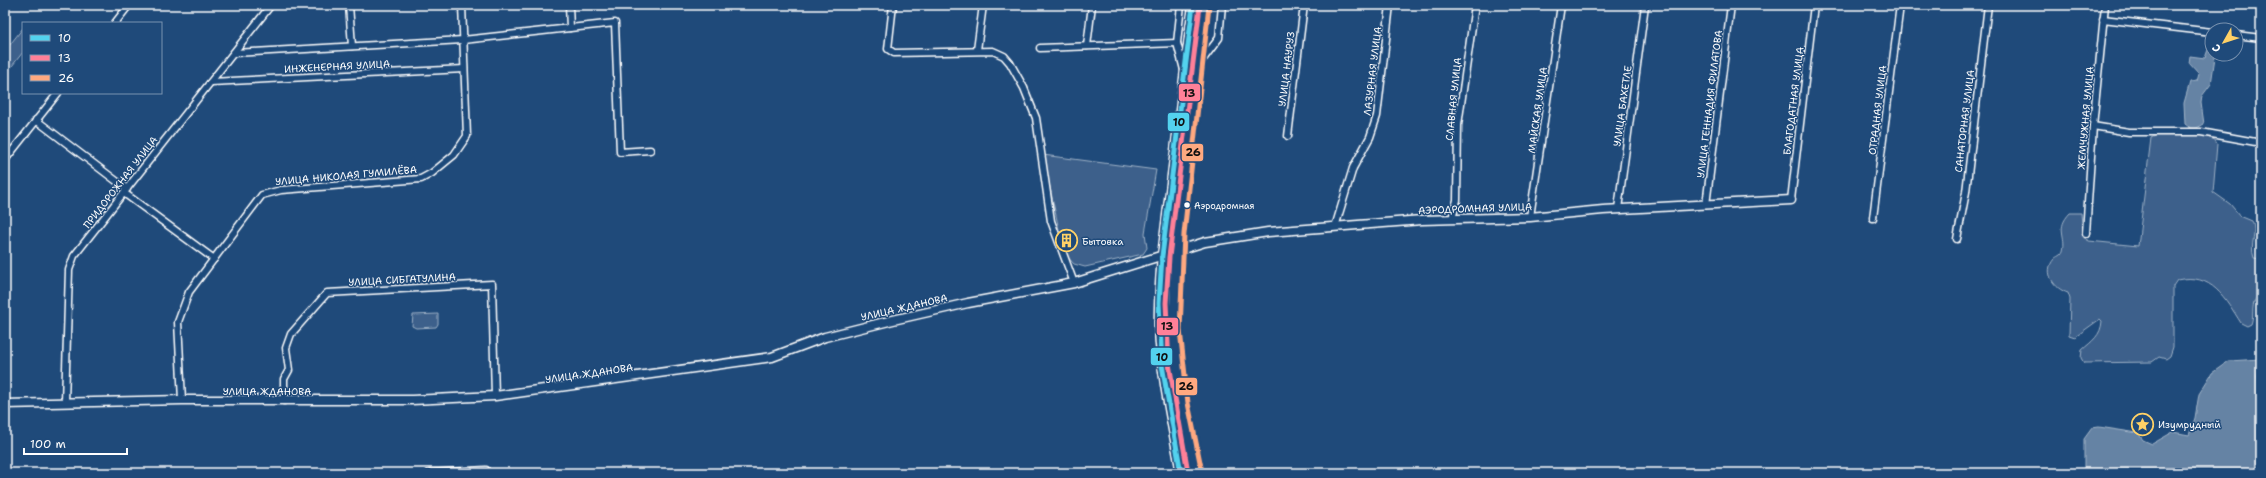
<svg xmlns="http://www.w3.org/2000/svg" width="2266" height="478" font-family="'Shantell Sans',sans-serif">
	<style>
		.green { fill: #3c618b; stroke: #9eb0c5 }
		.water { fill: #6583a4; stroke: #a3b5c8 }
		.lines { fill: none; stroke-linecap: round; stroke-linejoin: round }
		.street-casing { stroke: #fff; stroke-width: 9 }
		.secondary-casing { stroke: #fff; stroke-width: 11 }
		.street { stroke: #1f4a7a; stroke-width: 6 }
		.secondary { stroke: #1f4a7a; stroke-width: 8 }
		.bus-1-casing { stroke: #1f4a7a; stroke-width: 8 }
		.bus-2-casing { stroke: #1f4a7a; stroke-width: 8 }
		.bus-3-casing { stroke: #1f4a7a; stroke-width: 8 }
		.bus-1 { stroke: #53d2ee; stroke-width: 5 }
		.bus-2 { stroke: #ff8098; stroke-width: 5 }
		.bus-3 { stroke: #ffa980; stroke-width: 5 }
		.bus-dot { fill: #fff; stroke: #1f4a7a; stroke-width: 1.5 }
		.labels { text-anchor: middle; stroke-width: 3; stroke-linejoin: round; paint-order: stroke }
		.bus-label { font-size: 9px; fill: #fff; stroke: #1f4a7a; text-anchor: start }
		.street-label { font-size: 10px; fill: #fff; stroke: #1f4a7a }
		.poi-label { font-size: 10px; fill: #fff; stroke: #1f4a7a; text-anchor: start }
		.line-badge { stroke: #1f4a7a; stroke-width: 1.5 }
		.pale-badge-label { font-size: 11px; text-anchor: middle; font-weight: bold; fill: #111 }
	</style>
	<rect width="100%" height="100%" fill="#1f4a7a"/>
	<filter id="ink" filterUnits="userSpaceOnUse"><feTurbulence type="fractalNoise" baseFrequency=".025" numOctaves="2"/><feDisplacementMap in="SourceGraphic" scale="8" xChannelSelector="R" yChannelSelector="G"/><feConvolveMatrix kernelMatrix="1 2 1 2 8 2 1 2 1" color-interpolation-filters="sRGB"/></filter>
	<g filter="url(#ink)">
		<g class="green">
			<path d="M23,28V52L5,75V45L8,47Z"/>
			<path d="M2199,134L2215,140L2217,144L2213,192L2230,204L2240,216L2252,221C2258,234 2249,243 2254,258L2261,259V294C2249,301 2255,314 2251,324L2247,326L2241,323C2225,298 2212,272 2177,280L2173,286V347L2170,356L2166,359L2159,357L2152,362L2084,363L2081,358L2082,350C2092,341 2101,336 2102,321L2100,319L2075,337L2069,335L2070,299L2068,293C2055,289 2042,273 2054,259C2057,256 2061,256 2063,251C2067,235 2055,229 2070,213H2081L2083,237L2089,241L2138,246L2151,138L2157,135Z"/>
			<path d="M1043,155L1156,170L1145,233L1147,248L1143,254L1085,267L1074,264L1064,253Z"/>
			<path d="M438,314V324L436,327L416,328L412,326L413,315Z"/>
		</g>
		<g class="water">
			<path d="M2210,44L2215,57L2211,84L2202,96L2201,103L2204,124C2196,129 2192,130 2185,124L2184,103L2190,82L2197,81L2199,74L2189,63L2190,56L2205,58Z"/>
			<path d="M2261,359V366L2257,376L2261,394V473H2084V439L2092,428L2099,427L2138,433L2143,440L2152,444L2173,432L2189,435L2195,418L2199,394L2212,373L2229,361Z"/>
		</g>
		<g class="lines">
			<defs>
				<g id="street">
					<path d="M349,5L352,46"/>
					<path d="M569,5L570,28"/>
					<path d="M893,5L888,49L894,53L993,51L1004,56L1010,63L1024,88L1036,118L1051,221L1074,283"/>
					<path d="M1181,5L1177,43L1184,70"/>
					<path d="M2103,19L2212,32"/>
					<path d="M115,23L129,5"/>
					<path d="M2236,35L2261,38"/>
					<path d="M1087,46L1092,5"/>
					<path d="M1040,48L1177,43"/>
					<path d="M977,50L983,5"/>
					<path d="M234,53L463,40L615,23L620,152L650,150"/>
					<path d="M1195,70L1219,38L1222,5"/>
					<path d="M211,82L464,69"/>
					<path d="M36,120L127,189"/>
					<path d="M2093,126L2129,132H2201L2261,143"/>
					<path d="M1288,136L1304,5"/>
					<path d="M5,160L58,93"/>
					<path d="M124,193L214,259"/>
					<path d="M1791,200L1814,5"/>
					<path d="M1706,205L1731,5"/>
					<path d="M1618,209L1645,5"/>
					<path d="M1530,217L1561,5"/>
					<path d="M1873,218L1900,5"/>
					<path d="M1452,219L1457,200L1458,125L1475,5"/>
					<path d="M1335,227L1353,168L1370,137L1377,116L1390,5"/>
					<path d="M2086,233L2093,126L2105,5"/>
					<path d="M1957,239L1966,192L1988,5"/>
					<path d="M182,400L178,322L189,292L262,195L281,190L421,179L432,173L454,155L467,136L462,5"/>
					<path d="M284,401V379L289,370L286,348L291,334L327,293L492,284L495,396"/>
					<path d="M65,402L69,270L74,256L271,5"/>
					<path d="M429,473L486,470L487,473"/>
				</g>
				<g id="secondary">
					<path d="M5,404L182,400H412L495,396L772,357L825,337L893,320L968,303L1074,283L1205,242L1268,232L1422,220L1530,217L1603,210L1791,200"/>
					<path d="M1181,473C1173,428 1161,375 1159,330C1158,306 1160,281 1162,256L1193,5"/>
					<path d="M1195,473L1181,404L1173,330L1177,233L1202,5"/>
				</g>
			</defs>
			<use href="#street" class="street-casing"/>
			<use href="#secondary" class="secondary-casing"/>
			<use href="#street" class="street"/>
			<use href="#secondary" class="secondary"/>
			<defs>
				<path id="bus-1" d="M1181,473L1162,365L1159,303L1162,256L1193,5"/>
				<path id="bus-2" d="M1188,472L1169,364L1166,303L1169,257L1200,6"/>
				<path id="bus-3" d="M1202,472L1188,403L1180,330L1184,234L1209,6"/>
			</defs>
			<use href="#bus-1" class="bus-1-casing"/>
			<use href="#bus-2" class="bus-2-casing"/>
			<use href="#bus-3" class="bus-3-casing"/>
			<use href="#bus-1" class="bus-1"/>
			<use href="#bus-2" class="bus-2"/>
			<use href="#bus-3" class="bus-3"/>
		</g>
	</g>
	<defs>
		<symbol id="building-ring" viewBox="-11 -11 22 22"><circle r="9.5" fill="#1f4a7a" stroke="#ffd166" stroke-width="1.5"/><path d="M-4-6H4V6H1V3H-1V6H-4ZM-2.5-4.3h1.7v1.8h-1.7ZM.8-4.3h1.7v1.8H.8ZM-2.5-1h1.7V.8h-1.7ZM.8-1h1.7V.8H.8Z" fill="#ffd166"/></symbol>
		<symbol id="sight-ring" viewBox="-11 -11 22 22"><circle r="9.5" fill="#1f4a7a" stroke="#ffd166" stroke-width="1.5"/><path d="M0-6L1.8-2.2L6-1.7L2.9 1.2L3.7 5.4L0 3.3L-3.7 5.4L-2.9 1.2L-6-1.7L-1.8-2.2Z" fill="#ffd166"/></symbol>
	</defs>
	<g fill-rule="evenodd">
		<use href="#building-ring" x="1054" y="228" width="25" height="25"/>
		<use href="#sight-ring" x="2130" y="412" width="25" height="25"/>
	</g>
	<circle class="bus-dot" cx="1187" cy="205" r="3.5"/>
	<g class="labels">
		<g class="bus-label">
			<text x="1194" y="209">Аэродромная</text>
		</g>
		<g class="street-label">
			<text transform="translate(337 66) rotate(-3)" y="4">ИНЖЕНЕРНАЯ УЛИЦА</text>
			<text transform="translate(1286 69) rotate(-83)" y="4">УЛИЦА НАУРУЗ</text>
			<text transform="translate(1372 71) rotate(-83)" y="4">ЛАЗУРНАЯ УЛИЦА</text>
			<text transform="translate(1453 99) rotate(-84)" y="4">СЛАВНАЯ УЛИЦА</text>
			<text transform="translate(1793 101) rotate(-83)" y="4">БЛАГОДАТНАЯ УЛИЦА</text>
			<text transform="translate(1709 104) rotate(-83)" y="4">УЛИЦА ГЕННАДИЯ ФИЛАТОВА</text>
			<text transform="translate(1622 106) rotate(-82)" y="4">УЛИЦА БАХЕТЛЕ</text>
			<text transform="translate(1537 110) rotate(-82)" y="4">МАЙСКАЯ УЛИЦА</text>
			<text transform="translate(1877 110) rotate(-83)" y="4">ОТРАДНАЯ УЛИЦА</text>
			<text transform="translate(2085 118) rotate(-85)" y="4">ЖЕМЧУЖНАЯ УЛИЦА</text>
			<text transform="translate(1964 121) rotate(-83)" y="4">САНАТОРНАЯ УЛИЦА</text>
			<text transform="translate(346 175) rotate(-5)" y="4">УЛИЦА НИКОЛАЯ ГУМИЛЁВА</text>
			<text transform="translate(120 182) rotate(-52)" y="4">ПРИДОРОЖНАЯ УЛИЦА</text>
			<text transform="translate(1475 208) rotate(-2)" y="4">АЭРОДРОМНАЯ УЛИЦА</text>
			<text transform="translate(402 279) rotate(-3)" y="4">УЛИЦА СИБГАТУЛИНА</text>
			<text transform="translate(904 307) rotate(-13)" y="4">УЛИЦА ЖДАНОВА</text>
			<text transform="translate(589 373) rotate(-8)" y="4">УЛИЦА ЖДАНОВА</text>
			<text x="267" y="395">УЛИЦА ЖДАНОВА</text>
		</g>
		<g class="poi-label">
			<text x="1082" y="245">Бытовка</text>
			<text x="2158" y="428">Изумрудный</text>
		</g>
	</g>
	<g class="line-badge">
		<rect x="1178" y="83" width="23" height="19" rx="4" fill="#ff8098"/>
		<rect x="1167" y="112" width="23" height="20" rx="4" fill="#53d2ee"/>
		<rect x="1181" y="143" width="23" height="19" rx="4" fill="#ffa980"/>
		<rect x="1156" y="317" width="23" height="19" rx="4" fill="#ff8098"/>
		<rect x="1150" y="347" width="23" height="19" rx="4" fill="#53d2ee"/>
		<rect x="1175" y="377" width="23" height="19" rx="4" fill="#ffa980"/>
	</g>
	<g class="pale-badge-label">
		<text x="1189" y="97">13</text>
		<text x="1179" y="126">10</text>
		<text x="1193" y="156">26</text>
		<text x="1167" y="330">13</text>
		<text x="1162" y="361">10</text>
		<text x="1186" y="390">26</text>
	</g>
	<rect width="2266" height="478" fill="none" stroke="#1f4a7a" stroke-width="20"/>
	<rect x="10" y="10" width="2246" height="458" fill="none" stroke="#fff" stroke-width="1.5" filter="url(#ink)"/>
	<rect x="22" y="22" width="140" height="72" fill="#1f4a7a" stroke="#7992af"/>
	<rect x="30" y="35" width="20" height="6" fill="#53d2ee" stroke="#7992af"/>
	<text x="58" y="42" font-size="12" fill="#ffffff">10</text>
	<rect x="30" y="55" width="20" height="6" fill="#ff8098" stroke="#7992af"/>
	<text x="58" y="62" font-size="12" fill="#ffffff">13</text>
	<rect x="30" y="75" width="20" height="6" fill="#ffa980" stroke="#7992af"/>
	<text x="58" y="82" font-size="12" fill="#ffffff">26</text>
	<g transform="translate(2224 42) rotate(231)"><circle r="19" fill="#1f4a7a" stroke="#7992af"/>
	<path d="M0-3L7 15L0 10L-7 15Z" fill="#ffd166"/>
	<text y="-6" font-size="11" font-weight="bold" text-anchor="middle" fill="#ffffff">С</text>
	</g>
	<path d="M24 448v6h103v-6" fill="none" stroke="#ffffff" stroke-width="2"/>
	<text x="30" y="448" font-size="12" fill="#ffffff" stroke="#1f4a7a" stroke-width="3" paint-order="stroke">100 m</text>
</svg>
